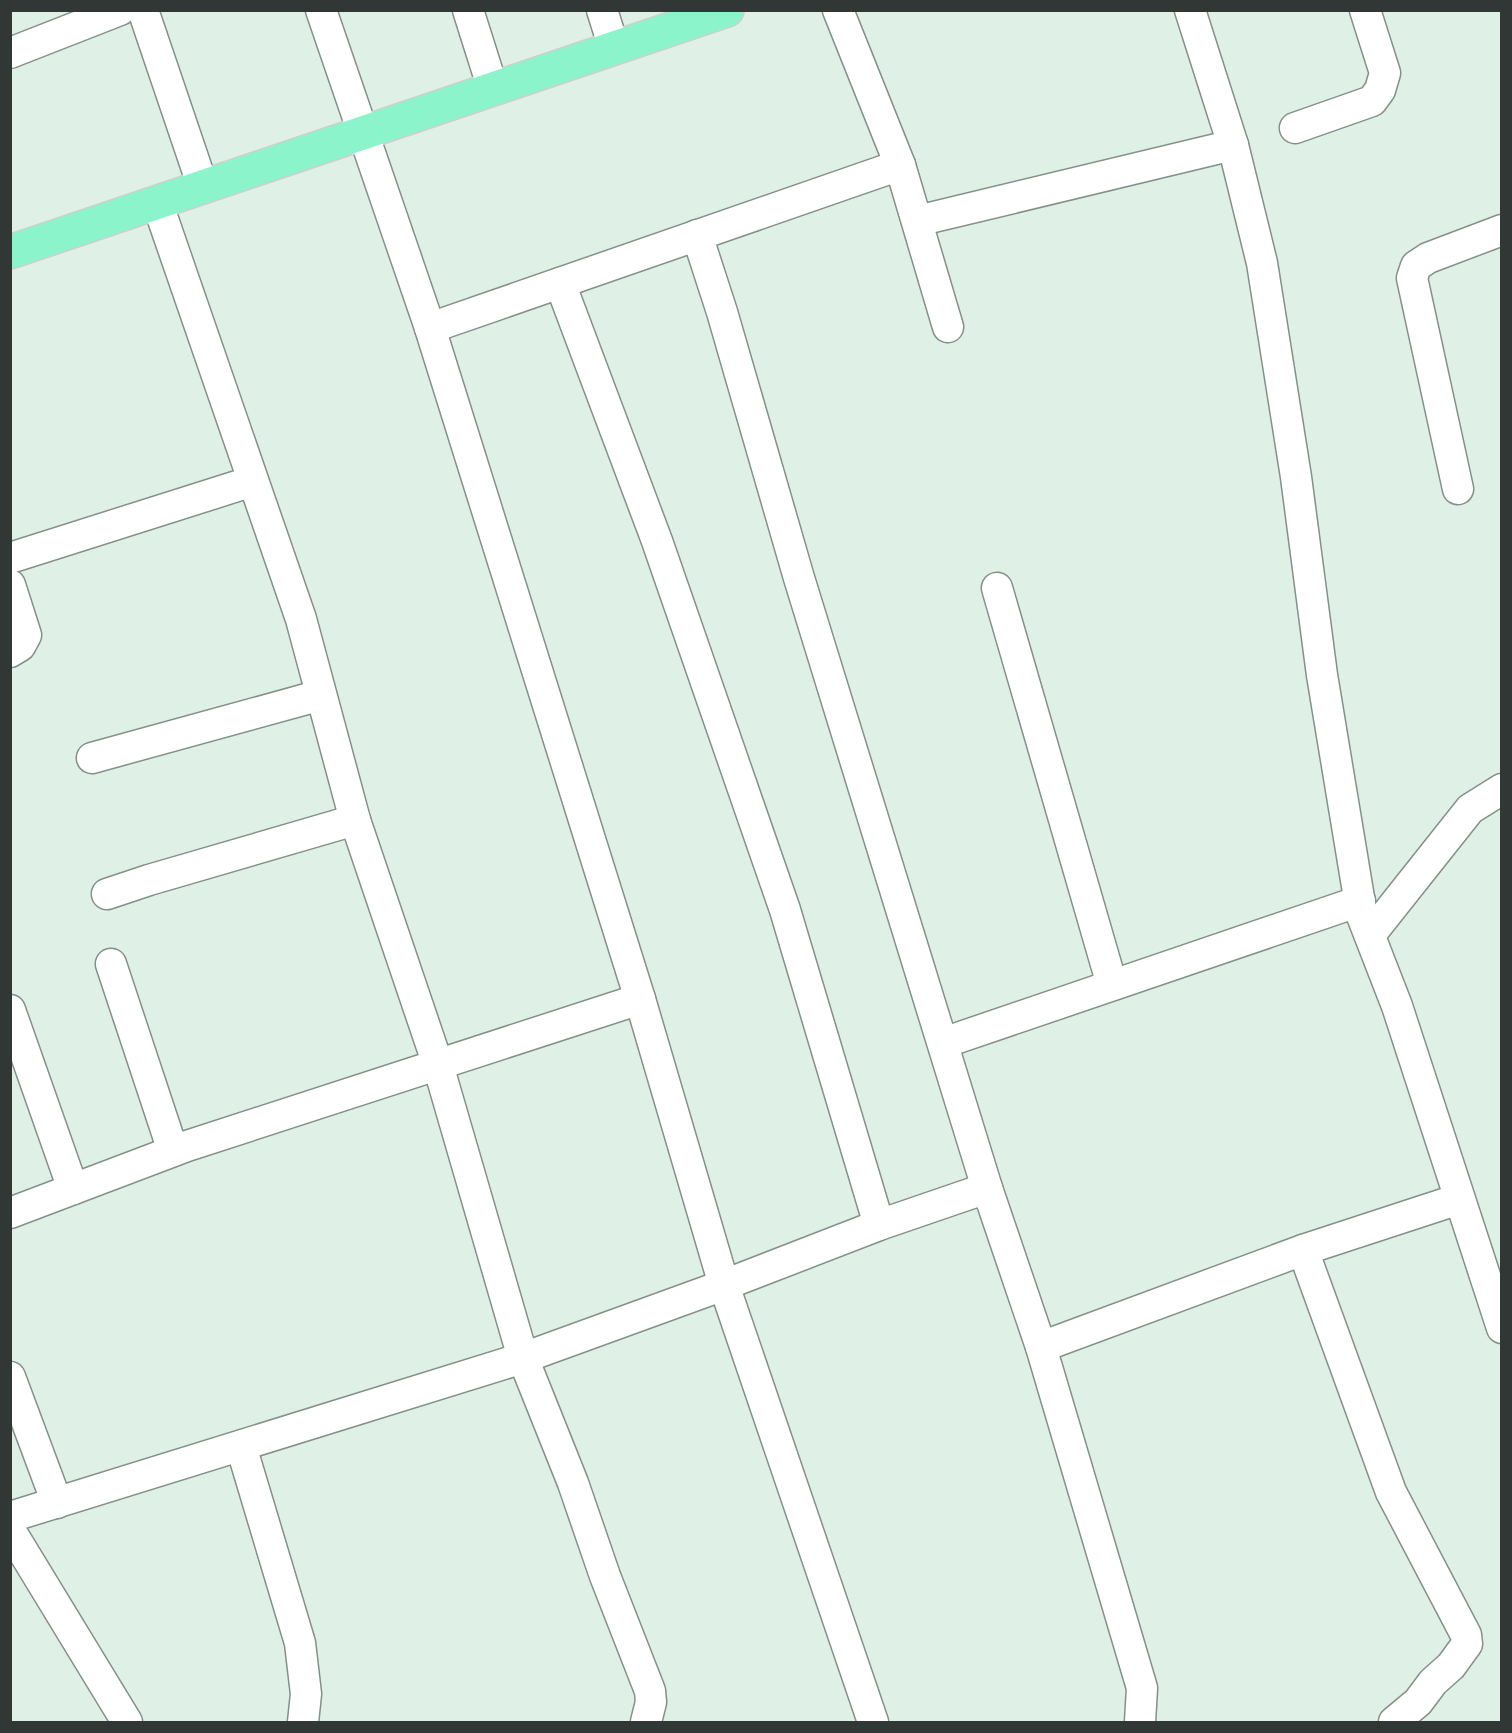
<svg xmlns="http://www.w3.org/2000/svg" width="1512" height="1733" font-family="'Golos Text',sans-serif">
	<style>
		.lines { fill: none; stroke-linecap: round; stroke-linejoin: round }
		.minor-casing { stroke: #839189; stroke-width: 33 }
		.primary-casing { stroke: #cecfce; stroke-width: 36 }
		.minor { stroke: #fff; stroke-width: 30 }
		.primary { stroke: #8bf4cb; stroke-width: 33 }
	</style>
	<rect width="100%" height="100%" fill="#dff0e6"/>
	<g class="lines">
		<defs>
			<g id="minor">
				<path d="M143,10L203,187"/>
				<path d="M321,10L430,328L640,999L724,1285L873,1722"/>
				<path d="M468,10L493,89"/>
				<path d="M602,10L614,48"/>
				<path d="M838,10L900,165L948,327"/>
				<path d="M1190,10L1233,145L1262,263L1296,477L1322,675L1362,916L1397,1006L1502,1328"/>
				<path d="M10,53L120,10"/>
				<path d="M1295,128L1372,101L1380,90L1385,73L1365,10"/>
				<path d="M157,202L301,619L355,820L438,1065L523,1358L573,1483L605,1576L650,1691L651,1702L646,1722"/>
				<path d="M917,221L1233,145"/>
				<path d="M697,235L722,312L799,578L987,1188"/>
				<path d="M560,283L657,541L785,910L879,1225"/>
				<path d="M430,328L900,165"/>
				<path d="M1458,489L1412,278L1416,266L1428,258L1502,230"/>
				<path d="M10,558L253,481"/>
				<path d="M10,585L26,635L20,646L10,652"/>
				<path d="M997,588L1112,985"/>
				<path d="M92,758L321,695"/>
				<path d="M107,894L149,880L355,820"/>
				<path d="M1370,935L1470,809L1502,789"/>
				<path d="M111,964L173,1151"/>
				<path d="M10,1010L73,1189"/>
				<path d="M943,1043L1360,901"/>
				<path d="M10,1213L187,1146L640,999"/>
				<path d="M1303,1250L1391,1492L1466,1635L1467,1644L1451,1666L1433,1682L1418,1702L1394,1722"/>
				<path d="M1041,1347L1142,1688L1140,1722"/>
				<path d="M10,1377L57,1503"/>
				<path d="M241,1446L300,1643L306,1694L303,1722"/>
				<path d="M10,1517L523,1358L724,1285L879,1225L987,1188L1041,1347L1303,1250L1459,1199"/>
				<path d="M10,1530L127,1722"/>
			</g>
			<path id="primary" d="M10,252L727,10"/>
		</defs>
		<use href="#minor" class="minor-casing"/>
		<use href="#primary" class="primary-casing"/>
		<use href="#minor" class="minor"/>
		<use href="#primary" class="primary"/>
	</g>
	<rect width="1512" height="1733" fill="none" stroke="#313734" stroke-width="24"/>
</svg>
